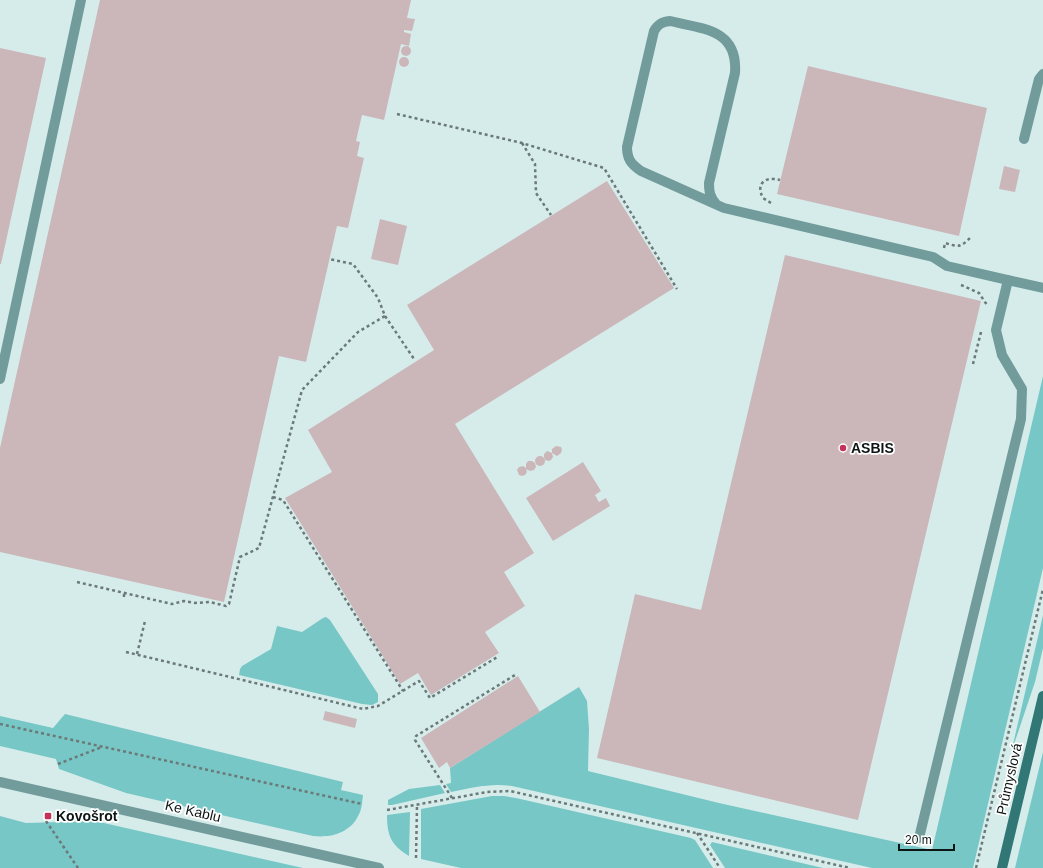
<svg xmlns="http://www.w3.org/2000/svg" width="1043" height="868" font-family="Arial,sans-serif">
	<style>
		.green { fill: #77c7c6 }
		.building { fill: #cbb7b9 }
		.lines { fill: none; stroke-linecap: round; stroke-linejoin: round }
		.path { stroke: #6b7978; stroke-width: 2.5; stroke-dasharray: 3 3; stroke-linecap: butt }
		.service { stroke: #719c9b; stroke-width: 10 }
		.minor { stroke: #719c9b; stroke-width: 10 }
		.secondary { stroke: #317776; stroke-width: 10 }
		.poi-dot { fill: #c23259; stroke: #fff; stroke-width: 1.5 }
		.labels { text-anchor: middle; stroke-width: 3.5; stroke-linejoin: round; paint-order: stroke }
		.poi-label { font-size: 14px; font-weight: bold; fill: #0d1514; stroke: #fff; text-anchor: start }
		.street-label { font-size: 14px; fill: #0d1514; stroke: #fff }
	</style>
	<rect width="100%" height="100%" fill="#d6eceb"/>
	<g class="green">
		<path d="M1043,376V568L973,868H872L512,786C490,783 472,788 451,792L446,784L451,783L450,768L579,687L587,701L589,729L588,771L719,803L932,850Z"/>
		<path d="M1043,615V648L1035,682L1011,753Z"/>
		<path d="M326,617L330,620L378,694V702L372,705L362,704L239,675L240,669L242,666L271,649L277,626L302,632L323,618Z"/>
		<path d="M65,714L343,782L341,790L363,795C362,802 362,810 358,816C353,828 338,836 325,836C321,837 317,836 313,836L126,793L59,769L56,759L0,746V716L53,728Z"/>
		<path d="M1043,752V868H1015Z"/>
		<path d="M440,785L445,793L392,805H388V800L409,789Z"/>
		<path d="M492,796H504L516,798L691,838L695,840L713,868H461L421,859V809Z"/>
		<path d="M410,812L409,856C391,845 387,836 387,815Z"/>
		<path d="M0,816L26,823L95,821L303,868H0Z"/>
		<path d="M712,842L823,868H725L710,845Z"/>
	</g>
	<g class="building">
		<path d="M100,0H411L407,18L415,19L412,31L404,30V32L411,34L409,46L401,44L384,120L362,115L356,141L360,142L357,156L364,158L348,228L337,226L306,362L279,356L224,602L0,552V448Z"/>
		<circle cx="406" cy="51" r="5"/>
		<path d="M0,48L46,58L1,264H0Z"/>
		<circle cx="404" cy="62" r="5"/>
		<path d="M808,66L987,108L959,236L777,194Z"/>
		<path d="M1004,166L1020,170L1015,192L999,189Z"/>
		<path d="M607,181L674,288L455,424L534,553L504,572L525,606L485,632L499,653L431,695L418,673L400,684L285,498L332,472L308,430L434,350L407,305Z"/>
		<path d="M380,219L407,226L398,265L371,259Z"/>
		<path d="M785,255L981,301L858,820L597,758L635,594L701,610Z"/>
		<path d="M556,446L561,447L562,450L561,453L557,456L552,453L553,457L551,460L549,461L545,460L544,457V454L547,451L552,453V449Z"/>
		<circle cx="540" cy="461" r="5"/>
		<path d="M528,461H532L535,463L536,467L534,470L530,471L526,469L527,472L525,475L522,476L519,475L517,470L519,467L523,466L526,468V464Z"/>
		<path d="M583,462L601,491L595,495L599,502L606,498L610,506L553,541L526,498Z"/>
		<path d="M518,676L540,712L450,768L447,762L439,768L421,738Z"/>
		<path d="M325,711L357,719L355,728L323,720Z"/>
	</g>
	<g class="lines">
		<g class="path">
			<path d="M397,114L522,143L604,168L677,289"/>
			<path d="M522,143L535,164L536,193L551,215"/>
			<path d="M771,203L763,198C755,183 766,176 780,180"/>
			<path d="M944,248L945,243C959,247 960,248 971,237"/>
			<path d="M961,285L979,293L987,305"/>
			<path d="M385,316L414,359"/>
			<path d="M973,364L981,332"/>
			<path d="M273,497L283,500L403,691"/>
			<path d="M77,582L172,604L184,601L195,603L210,602L226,606L229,604L240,557L259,548L302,390L358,332L385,316L378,298L353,264L329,259"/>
			<path d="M124,597V593"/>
			<path d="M126,652L363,709L378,706L419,681L430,698L499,656"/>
			<path d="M137,654L145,621"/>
			<path d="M0,724L362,804"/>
			<path d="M58,764L102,747"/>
			<path d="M452,798L415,740L416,736L515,675"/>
			<path d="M387,810L487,792L510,791L850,868"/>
			<path d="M46,821L78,868"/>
			<path d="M697,833L720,868"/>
			<path d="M416,858L417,805"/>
			<path d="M976,868L1043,589"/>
		</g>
		<g class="service">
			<path d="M1024,139L1039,79L1043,74"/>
			<path d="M716,204C710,197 709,192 709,183L735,73C738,29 703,29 670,21C662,22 658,24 654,31L627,147C627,159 631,164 641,171L724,208L933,257L947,266L1043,288"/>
			<path d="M0,379L81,0"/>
			<path d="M919,838L1021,419L1022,389L1002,355L996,330L1008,280"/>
		</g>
		<path class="minor" d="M0,782L379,868"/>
		<path class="secondary" d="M1002,868L1043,696"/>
	</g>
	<g class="poi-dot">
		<circle cx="843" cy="448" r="4"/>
		<rect x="44" y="812" width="8" height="8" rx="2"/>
	</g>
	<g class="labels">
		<g class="poi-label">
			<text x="851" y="453">ASBIS</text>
			<text x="56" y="821">Kovošrot</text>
		</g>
		<g class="street-label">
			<text transform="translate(1009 779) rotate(-77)" y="5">Průmyslová</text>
			<text transform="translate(193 811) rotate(13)" y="5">Ke Kablu</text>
		</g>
	</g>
	<path d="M899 844v6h55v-6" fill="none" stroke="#0d1514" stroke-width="2"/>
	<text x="905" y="844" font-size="12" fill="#0d1514" stroke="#ffffff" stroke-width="3" paint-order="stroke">20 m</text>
</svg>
